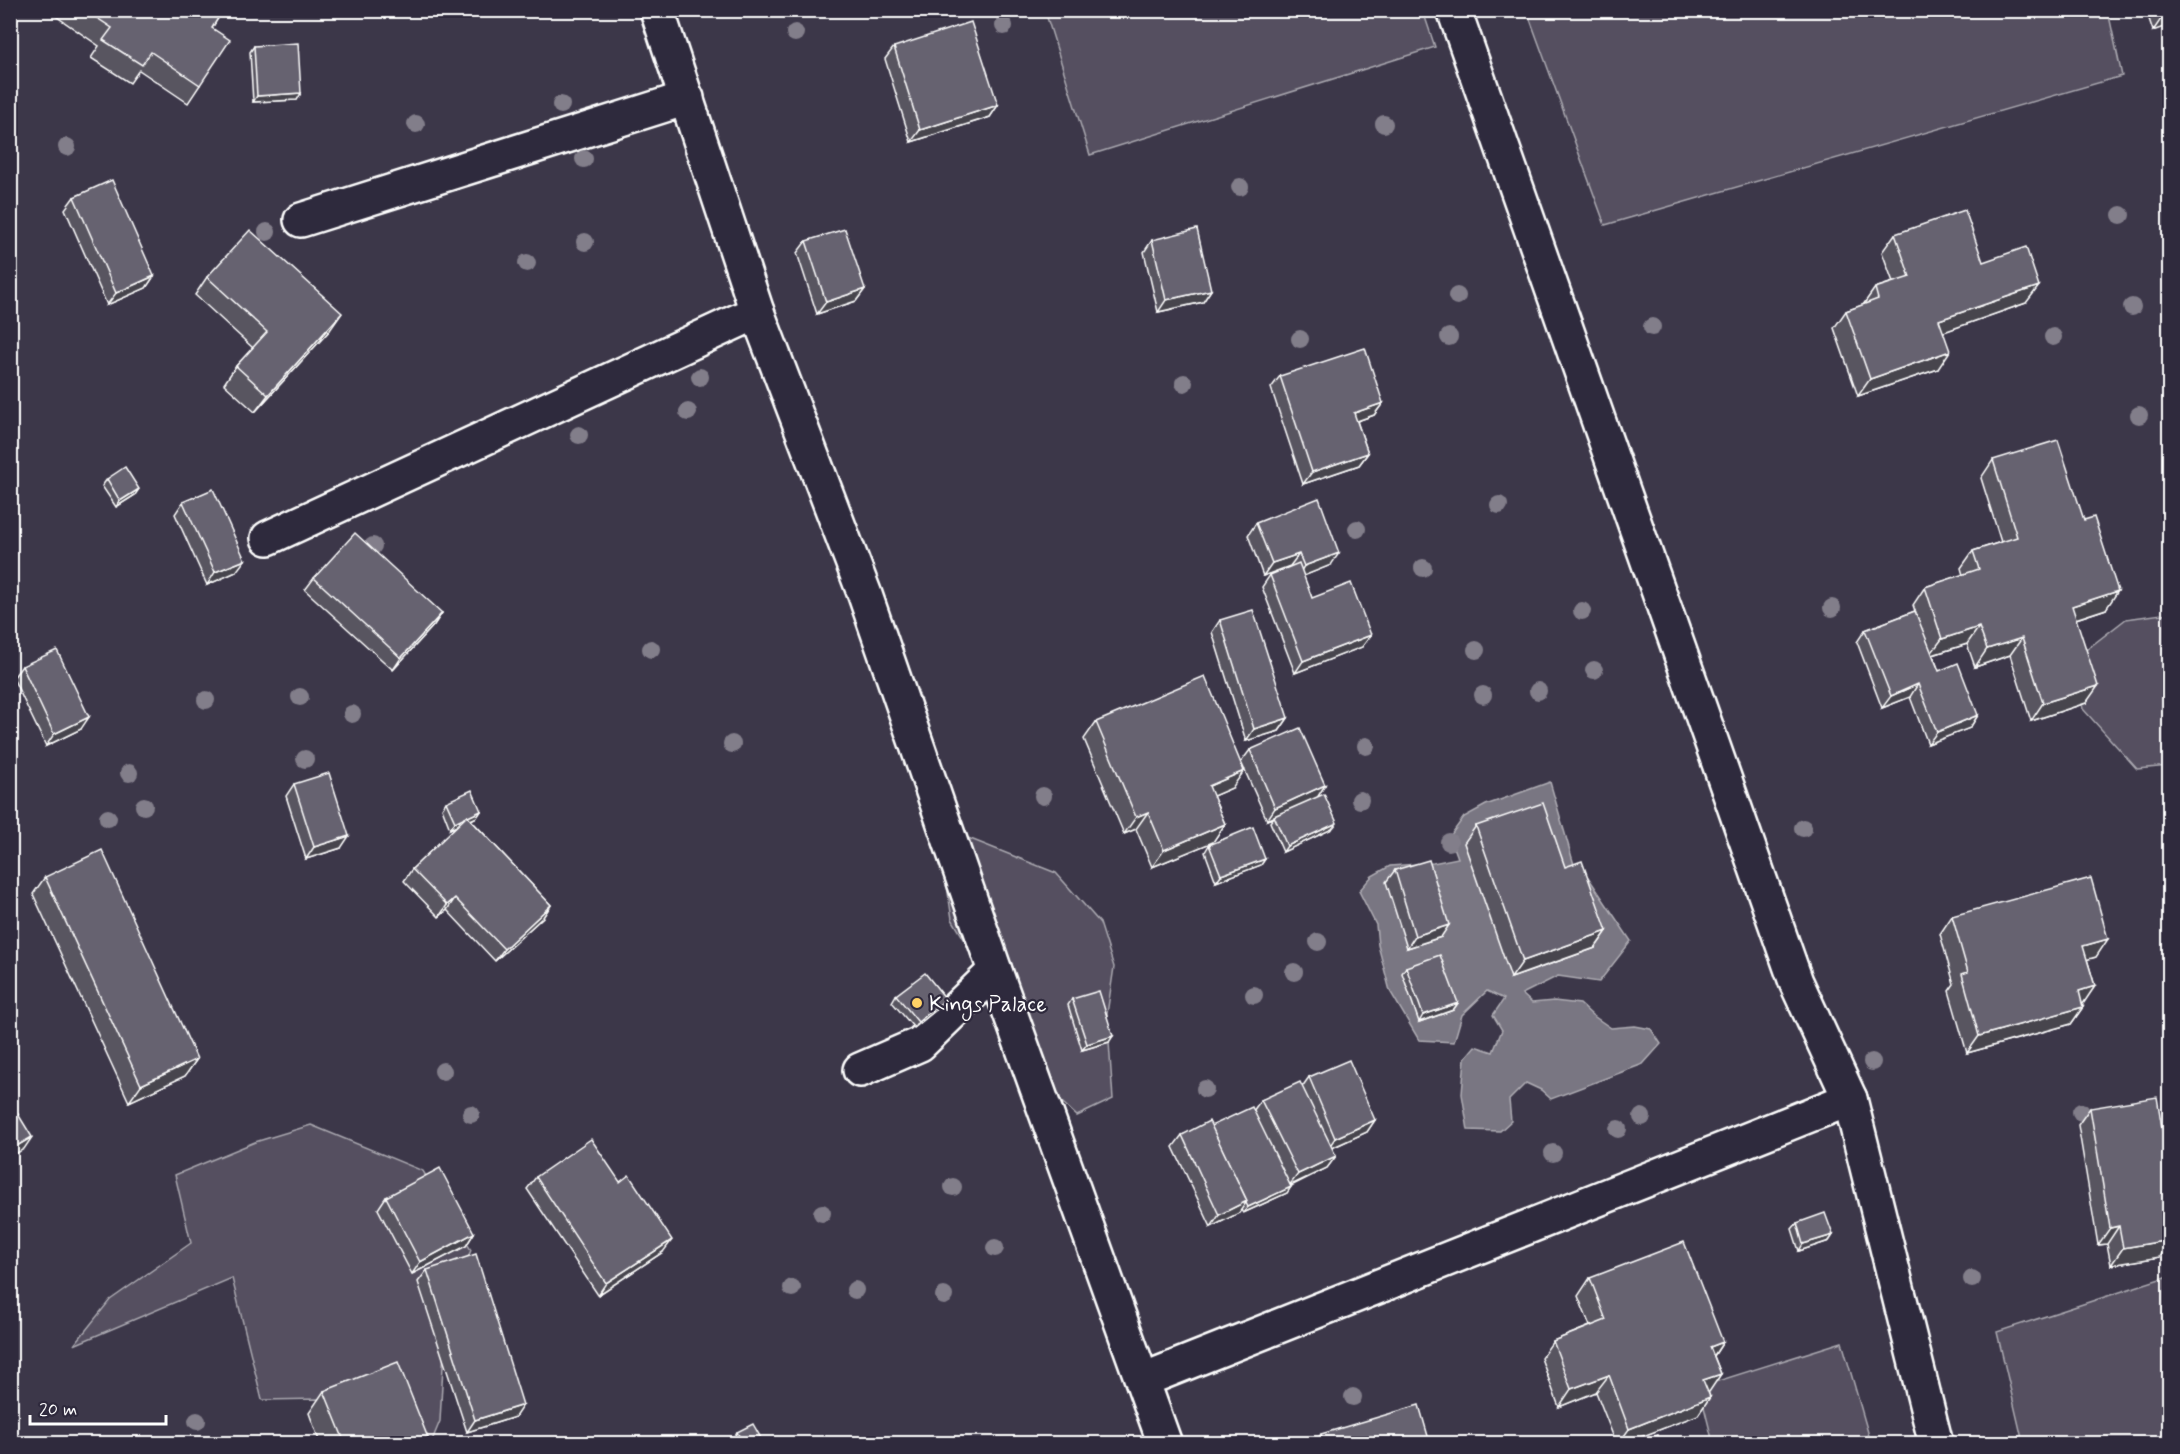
<svg xmlns="http://www.w3.org/2000/svg" width="2180" height="1454" font-family="Mynerve,sans-serif">
	<style>
		.green { fill: #555060; stroke: #aaa8b0; stroke-width: 1.5 }
		.water { fill: #797682; stroke: #afadb4; stroke-width: 1.5 }
		.lines { fill: none; stroke-linecap: round; stroke-linejoin: round }
		.minor-casing { stroke: #fff; stroke-width: 38 }
		.minor { stroke: #2f2a3d; stroke-width: 33 }
		.tree { fill: #827e8a }
		.wall { fill: #585460; stroke: #fff; stroke-width: 1.5 }
		.shaded-wall { fill: #47454e; stroke: #fff; stroke-width: 1.5 }
		.building { fill: #666270; stroke: #fff; stroke-width: 1.5 }
		.poi-dot { fill: #ffd166; stroke: #2f2a3d; stroke-width: 2 }
		.labels { text-anchor: middle; stroke-width: 4.5; stroke-linejoin: round; paint-order: stroke }
		.poi-label { font-size: 22px; fill: #fff; stroke: #2f2a3d; text-anchor: start }
	</style>
	<rect width="100%" height="100%" fill="#3c3749"/>
	<filter id="ink" filterUnits="userSpaceOnUse"><feTurbulence type="fractalNoise" baseFrequency=".0167" numOctaves="2"/><feDisplacementMap in="SourceGraphic" scale="12" xChannelSelector="R" yChannelSelector="G"/><feConvolveMatrix kernelMatrix="1 2 1 2 8 2 1 2 1" color-interpolation-filters="sRGB"/></filter>
	<g filter="url(#ink)">
		<g class="green">
			<path d="M1045,11H1423L1435,47L1090,155Z"/>
			<path d="M1527,11H2108L2122,76L1605,225Z"/>
			<path d="M2169,613V766L2137,769L2083,709L2073,660L2126,619Z"/>
			<path d="M958,834L1056,873L1100,923L1114,967L1107,1014L1113,1099L1077,1116L1027,1070L978,962L952,919L943,860Z"/>
			<path d="M311,1125L423,1171L471,1250L446,1311L440,1421L431,1443H363L320,1399L262,1400L232,1278L74,1345L110,1300L191,1243L175,1175L255,1142Z"/>
			<path d="M2169,1276V1443H2023L1997,1332Z"/>
			<path d="M1842,1342L1871,1443H1713L1699,1387Z"/>
		</g>
		<path class="water" d="M1550,782L1577,875L1588,877L1631,941L1599,982L1558,976L1522,994L1532,1003L1554,1001L1580,1004L1592,1015L1611,1028L1635,1026L1651,1029L1661,1044L1643,1064L1551,1099L1541,1090L1526,1083L1509,1100L1511,1121L1500,1131L1468,1130L1462,1094L1465,1058L1475,1046L1493,1052L1502,1030L1493,1015L1504,999L1487,991L1462,1015L1454,1042L1419,1040L1390,991L1378,945L1376,925L1359,891L1372,876L1390,866L1433,863L1458,858L1450,836L1464,817L1486,805Z"/>
		<g class="lines">
			<defs>
				<g id="minor">
					<path d="M657,10L757,312L865,595L995,971L1165,1444"/>
					<path d="M1454,10L1796,982L1850,1099L1936,1444"/>
					<path d="M301,220L687,98"/>
					<path d="M268,538L757,312"/>
					<path d="M860,1070L920,1044L995,971"/>
					<path d="M1143,1380L1850,1099"/>
				</g>
			</defs>
			<use href="#minor" class="minor-casing"/>
			<use href="#minor" class="minor"/>
		</g>
		<g class="tree">
			<circle cx="1004" cy="26" r="9"/>
			<circle cx="795" cy="33" r="9"/>
			<circle cx="561" cy="105" r="9"/>
			<circle cx="416" cy="124" r="9"/>
			<circle cx="1384" cy="124" r="9"/>
			<circle cx="67" cy="147" r="9"/>
			<circle cx="584" cy="159" r="9"/>
			<circle cx="1240" cy="187" r="9"/>
			<circle cx="2121" cy="215" r="9"/>
			<circle cx="267" cy="232" r="9"/>
			<circle cx="585" cy="242" r="9"/>
			<circle cx="527" cy="263" r="9"/>
			<circle cx="1457" cy="296" r="9"/>
			<circle cx="2132" cy="307" r="9"/>
			<circle cx="1652" cy="327" r="9"/>
			<circle cx="1449" cy="337" r="9"/>
			<circle cx="2053" cy="337" r="9"/>
			<circle cx="1300" cy="339" r="9"/>
			<circle cx="700" cy="377" r="9"/>
			<circle cx="1184" cy="383" r="9"/>
			<circle cx="688" cy="412" r="9"/>
			<circle cx="2139" cy="415" r="9"/>
			<circle cx="579" cy="435" r="9"/>
			<circle cx="1499" cy="505" r="9"/>
			<circle cx="1357" cy="529" r="9"/>
			<circle cx="373" cy="546" r="9"/>
			<circle cx="1423" cy="568" r="9"/>
			<circle cx="1832" cy="608" r="9"/>
			<circle cx="1582" cy="611" r="9"/>
			<circle cx="651" cy="649" r="9"/>
			<circle cx="1476" cy="650" r="9"/>
			<circle cx="1594" cy="670" r="9"/>
			<circle cx="1538" cy="691" r="9"/>
			<circle cx="1483" cy="695" r="9"/>
			<circle cx="300" cy="697" r="9"/>
			<circle cx="206" cy="700" r="9"/>
			<circle cx="352" cy="714" r="9"/>
			<circle cx="732" cy="744" r="9"/>
			<circle cx="1366" cy="746" r="9"/>
			<circle cx="305" cy="759" r="9"/>
			<circle cx="129" cy="773" r="9"/>
			<circle cx="1043" cy="796" r="9"/>
			<circle cx="1360" cy="800" r="9"/>
			<circle cx="144" cy="806" r="9"/>
			<circle cx="108" cy="818" r="9"/>
			<circle cx="1803" cy="828" r="9"/>
			<circle cx="1449" cy="842" r="9"/>
			<circle cx="1318" cy="942" r="9"/>
			<circle cx="1294" cy="972" r="9"/>
			<circle cx="1254" cy="995" r="9"/>
			<circle cx="1872" cy="1062" r="9"/>
			<circle cx="443" cy="1071" r="9"/>
			<circle cx="1205" cy="1089" r="9"/>
			<circle cx="2081" cy="1112" r="9"/>
			<circle cx="471" cy="1114" r="9"/>
			<circle cx="1642" cy="1117" r="9"/>
			<circle cx="1618" cy="1129" r="9"/>
			<circle cx="1553" cy="1153" r="9"/>
			<circle cx="953" cy="1187" r="9"/>
			<circle cx="822" cy="1213" r="9"/>
			<circle cx="995" cy="1248" r="9"/>
			<circle cx="1972" cy="1279" r="9"/>
			<circle cx="792" cy="1288" r="9"/>
			<circle cx="855" cy="1290" r="9"/>
			<circle cx="944" cy="1296" r="9"/>
			<circle cx="1353" cy="1397" r="9"/>
			<circle cx="197" cy="1421" r="9"/>
		</g>
		<g class="wall">
			<path d="M47,10H223L212,28L200,85L188,103L139,70L130,83L91,58L99,46Z"/>
			<path d="M2146,10H2169L2153,31Z"/>
			<path d="M254,46L301,93L297,100L253,102L250,52Z"/>
			<path d="M894,47L998,105L990,117L911,142L885,59Z"/>
			<path d="M74,197L154,276L146,288L107,305L65,209Z"/>
			<path d="M1895,234L1983,262L2026,303L1943,332L1938,369L1858,396L1834,328L1846,311L1863,305L1875,288L1893,282L1882,252Z"/>
			<path d="M1152,240L1211,290L1203,302L1158,312L1144,252Z"/>
			<path d="M806,241L865,289L856,301L817,314L797,253Z"/>
			<path d="M207,277L330,330L255,412L224,384L236,366L253,348L195,295Z"/>
			<path d="M1280,376L1383,403L1374,415L1357,421L1368,453L1359,465L1303,484L1271,388Z"/>
			<path d="M1993,460L2106,609L2076,619L2086,703L2031,721L2010,655L1975,667L1967,644L1933,655L1939,671L1978,715L1970,728L1928,744L1910,697L1882,708L1857,642L1865,630L1915,611L1913,605L1925,587L1963,575L1961,568L1973,551L2001,542L1981,478Z"/>
			<path d="M107,479L135,495L116,507L102,486Z"/>
			<path d="M183,502L236,572L207,585L175,514Z"/>
			<path d="M1256,523L1331,565L1303,576L1312,598L1371,635L1362,647L1295,673L1262,587L1270,575L1291,567L1290,566L1263,576L1248,535Z"/>
			<path d="M314,578L442,613L434,625L393,670L305,590Z"/>
			<path d="M1220,620L1288,718L1279,731L1246,741L1212,632Z"/>
			<path d="M22,666L81,729L46,746L13,678Z"/>
			<path d="M1096,722L1232,788L1213,796L1225,824L1213,842L1152,867L1136,829L1124,834L1084,739Z"/>
			<path d="M1250,750L1325,785L1317,797L1332,829L1283,852L1270,822L1274,817L1267,820L1241,762Z"/>
			<path d="M294,784L341,848L306,859L286,796Z"/>
			<path d="M446,802L481,811L477,817L471,820L551,905L543,917L495,961L447,910L439,917L404,881L412,869L458,825L450,829L442,808Z"/>
			<path d="M1476,826L1565,867L1607,931L1595,948L1511,978L1464,843Z"/>
			<path d="M1209,845L1265,859L1261,865L1216,882L1205,852Z"/>
			<path d="M1395,870L1441,937L1407,948L1386,882Z"/>
			<path d="M45,877L197,1059L185,1076L129,1102L33,894Z"/>
			<path d="M1952,916L2096,957L2087,959L2095,986L2082,1004L2083,1007L2071,1024L1967,1053L1949,991L1954,984L1940,934Z"/>
			<path d="M1406,967L1458,1003L1453,1010L1419,1022L1402,973Z"/>
			<path d="M896,995L946,999L942,1005L914,1028L892,1002Z"/>
			<path d="M1072,999L1109,1042L1082,1050L1068,1005Z"/>
			<path d="M1309,1077L1375,1120L1367,1132L1332,1148L1336,1156L1327,1168L1291,1186L1287,1193L1243,1213L1241,1210L1239,1213L1211,1227L1173,1147L1182,1135L1211,1126L1253,1111L1261,1100L1302,1087Z"/>
			<path d="M2090,1108L2160,1257L2111,1265L2107,1244L2098,1245L2078,1125Z"/>
			<path d="M536,1177L663,1252L598,1295L527,1189Z"/>
			<path d="M386,1197L474,1233L466,1246L412,1274L378,1209Z"/>
			<path d="M1797,1223L1833,1235L1829,1241L1799,1251L1792,1229Z"/>
			<path d="M427,1270L515,1417L467,1432L418,1282Z"/>
			<path d="M1590,1278L1723,1342L1714,1356L1721,1374L1708,1392L1710,1397L1698,1415L1625,1443H1616L1596,1392L1559,1407L1541,1358L1553,1341L1590,1326L1578,1296Z"/>
			<path d="M324,1391L430,1443H320L309,1413Z"/>
			<path d="M737,1432L759,1443H735L733,1438Z"/>
			<path d="M1321,1434L1430,1443H1315Z"/>
		</g>
		<g class="shaded-wall">
			<path d="M1395,10H1403L1392,14Z"/>
			<path d="M2169,16V25L2153,31L2161,19Z"/>
			<path d="M301,93L297,100L253,102L257,96Z"/>
			<path d="M998,105L990,117L911,142L920,130Z"/>
			<path d="M154,276L146,288L107,305L116,293Z"/>
			<path d="M2039,286L2026,303L1927,338L1939,320Z"/>
			<path d="M865,289L856,301L817,314L826,302Z"/>
			<path d="M1211,290L1203,302L1158,312L1166,300Z"/>
			<path d="M342,313L330,330L255,412L268,395Z"/>
			<path d="M1950,351L1938,369L1858,396L1870,379Z"/>
			<path d="M1383,403L1374,415L1346,425L1354,413Z"/>
			<path d="M1368,453L1359,465L1303,484L1312,472Z"/>
			<path d="M139,489L135,495L116,507L120,501Z"/>
			<path d="M1339,553L1331,565L1296,579L1304,566Z"/>
			<path d="M1299,554L1290,566L1263,576L1272,563Z"/>
			<path d="M245,560L236,572L207,585L215,572Z"/>
			<path d="M2118,591L2106,609L2060,624L2072,606Z"/>
			<path d="M442,613L434,625L393,670L401,658Z"/>
			<path d="M1979,627L1967,644L1929,656L1942,639Z"/>
			<path d="M1371,635L1362,647L1295,673L1303,661Z"/>
			<path d="M2022,638L2010,655L1975,667L1987,649Z"/>
			<path d="M1918,684L1910,697L1882,708L1891,696Z"/>
			<path d="M2098,686L2086,703L2031,721L2043,703Z"/>
			<path d="M1978,715L1970,728L1928,744L1937,732Z"/>
			<path d="M89,717L81,729L46,746L54,734Z"/>
			<path d="M1288,718L1279,731L1246,741L1254,729Z"/>
			<path d="M1244,771L1232,788L1197,803L1209,786Z"/>
			<path d="M1325,785L1317,798L1267,820L1275,808Z"/>
			<path d="M481,811L477,817L450,829L455,822Z"/>
			<path d="M1148,812L1136,829L1124,834L1136,817Z"/>
			<path d="M1337,823L1332,829L1283,852L1287,846Z"/>
			<path d="M1225,824L1213,842L1152,867L1164,850Z"/>
			<path d="M349,836L341,848L306,859L314,847Z"/>
			<path d="M1265,859L1261,865L1216,882L1221,875Z"/>
			<path d="M455,898L447,910L439,917L447,905Z"/>
			<path d="M551,905L543,917L495,961L504,949Z"/>
			<path d="M1449,925L1441,937L1407,948L1415,936Z"/>
			<path d="M1607,931L1595,948L1511,978L1523,961Z"/>
			<path d="M2108,939L2096,957L2071,964L2083,946Z"/>
			<path d="M2095,986L2083,1004L2066,1009L2079,991Z"/>
			<path d="M946,999L942,1005L914,1028L918,1022Z"/>
			<path d="M1458,1003L1453,1010L1419,1022L1423,1015Z"/>
			<path d="M2083,1007L2071,1024L1967,1053L1979,1036Z"/>
			<path d="M1113,1036L1109,1042L1082,1050L1087,1044Z"/>
			<path d="M197,1059L185,1076L129,1102L141,1085Z"/>
			<path d="M1375,1120L1367,1132L1327,1150L1335,1138Z"/>
			<path d="M32,1137L24,1149L10,1157V1150Z"/>
			<path d="M1336,1156L1327,1168L1289,1186L1298,1174Z"/>
			<path d="M1291,1187L1287,1193L1243,1213L1248,1207Z"/>
			<path d="M1247,1201L1239,1213L1211,1227L1219,1215Z"/>
			<path d="M2167,1210H2169V1225Z"/>
			<path d="M2119,1226L2107,1244L2098,1245L2110,1228Z"/>
			<path d="M474,1233L466,1246L412,1274L420,1262Z"/>
			<path d="M1833,1235L1829,1241L1799,1251L1803,1244Z"/>
			<path d="M672,1240L663,1252L598,1295L606,1283Z"/>
			<path d="M2169,1240V1243L2160,1257L2111,1265L2123,1248Z"/>
			<path d="M1723,1342L1711,1360L1710,1347Z"/>
			<path d="M1721,1374L1709,1392L1691,1398L1703,1380Z"/>
			<path d="M1609,1375L1596,1392L1559,1407L1571,1389Z"/>
			<path d="M1710,1397L1698,1415L1625,1443H1619L1629,1429Z"/>
			<path d="M523,1405L515,1417L467,1432L475,1420Z"/>
		</g>
		<g class="building">
			<path d="M85,10H223L212,28L230,40L200,85L151,52L142,65L103,40L112,28Z"/>
			<path d="M2159,10H2169V16L2161,19Z"/>
			<path d="M971,22L998,105L920,130L894,47Z"/>
			<path d="M298,43L301,93L257,96L254,46Z"/>
			<path d="M112,180L154,276L116,293L74,197Z"/>
			<path d="M1965,210L1983,262L2026,247L2039,286L1939,320L1950,351L1870,379L1846,311L1878,299L1875,288L1910,277L1895,234Z"/>
			<path d="M845,229L865,289L826,302L806,241Z"/>
			<path d="M1197,229L1211,290L1166,300L1152,240Z"/>
			<path d="M250,230L342,313L268,395L236,366L267,332L207,277Z"/>
			<path d="M1365,348L1383,403L1354,413L1368,453L1312,472L1280,376Z"/>
			<path d="M2058,440L2084,520L2094,517L2118,591L2072,606L2098,686L2043,703L2022,638L1987,649L1979,627L1942,639L1925,587L1979,569L1973,551L2017,537L1993,460Z"/>
			<path d="M125,467L139,489L120,501L107,479Z"/>
			<path d="M213,489L245,560L215,572L183,502Z"/>
			<path d="M1319,498L1339,553L1304,566L1299,554L1272,563L1256,523Z"/>
			<path d="M355,533L442,613L401,658L314,578Z"/>
			<path d="M1299,563L1312,598L1351,583L1371,635L1303,661L1270,575Z"/>
			<path d="M1253,610L1288,718L1254,729L1220,620Z"/>
			<path d="M1915,611L1939,671L1958,663L1978,715L1937,732L1918,684L1891,696L1865,630Z"/>
			<path d="M57,650L89,717L54,734L22,666Z"/>
			<path d="M1205,676L1244,771L1209,786L1225,824L1164,850L1148,812L1136,817L1096,722Z"/>
			<path d="M1300,728L1325,785L1275,808L1250,750Z"/>
			<path d="M329,773L349,836L314,847L294,784Z"/>
			<path d="M472,790L481,811L468,817L467,816L455,822L446,802Z"/>
			<path d="M1324,794L1337,823L1287,846L1274,816Z"/>
			<path d="M1543,803L1565,867L1582,861L1607,931L1523,961L1476,826Z"/>
			<path d="M467,816L551,905L504,949L455,898L447,905L412,869Z"/>
			<path d="M1253,827L1265,859L1221,875L1209,845Z"/>
			<path d="M102,850L197,1059L141,1085L45,877Z"/>
			<path d="M1429,860L1449,925L1415,936L1395,870Z"/>
			<path d="M2091,878L2108,939L2083,946L2095,986L2079,991L2083,1007L1979,1036L1962,974L1968,972L1952,916Z"/>
			<path d="M1440,955L1458,1003L1423,1015L1406,967Z"/>
			<path d="M925,973L946,999L918,1022L896,995Z"/>
			<path d="M1099,991L1113,1036L1087,1044L1072,999Z"/>
			<path d="M1349,1060L1375,1120L1335,1138L1309,1077Z"/>
			<path d="M1300,1082L1336,1156L1298,1174L1261,1100Z"/>
			<path d="M2157,1097L2167,1158L2169,1157V1210H2167L2169,1224V1240L2123,1248L2119,1226L2110,1228L2090,1108Z"/>
			<path d="M10,1101L32,1137L10,1150Z"/>
			<path d="M1252,1107L1291,1187L1248,1207L1246,1203L1247,1201L1211,1126Z"/>
			<path d="M1209,1121L1247,1201L1219,1215L1182,1135Z"/>
			<path d="M591,1139L620,1182L629,1175L672,1240L606,1283L536,1177Z"/>
			<path d="M440,1168L474,1233L420,1262L386,1197Z"/>
			<path d="M1825,1213L1833,1235L1803,1244L1797,1223Z"/>
			<path d="M1684,1242L1723,1342L1710,1347L1721,1374L1703,1380L1710,1397L1629,1429L1609,1375L1571,1389L1553,1341L1606,1320L1590,1278Z"/>
			<path d="M476,1254L523,1405L475,1420L427,1270Z"/>
			<path d="M398,1362L430,1443H345L324,1391Z"/>
			<path d="M1419,1405L1430,1443H1324L1321,1434Z"/>
			<path d="M753,1424L762,1440L756,1443H743L737,1432Z"/>
			<path d="M1658,1435L1661,1443H1637Z"/>
		</g>
	</g>
	<circle class="poi-dot" cx="917" cy="1003" r="6"/>
	<g class="labels">
		<g class="poi-label">
			<text x="929" y="1011">Kings Palace</text>
		</g>
	</g>
	<rect width="2180" height="1454" fill="none" stroke="#2f2a3d" stroke-width="36"/>
	<rect x="18" y="18" width="2144" height="1418" fill="none" stroke="#fff" stroke-width="2" filter="url(#ink)"/>
	<path d="M30 1415v9h136v-9" fill="none" stroke="#ffffff" stroke-width="3"/>
	<text x="39" y="1415" font-size="18" fill="#ffffff" stroke="#2f2a3d" stroke-width="4.5" paint-order="stroke">20 m</text>
</svg>
